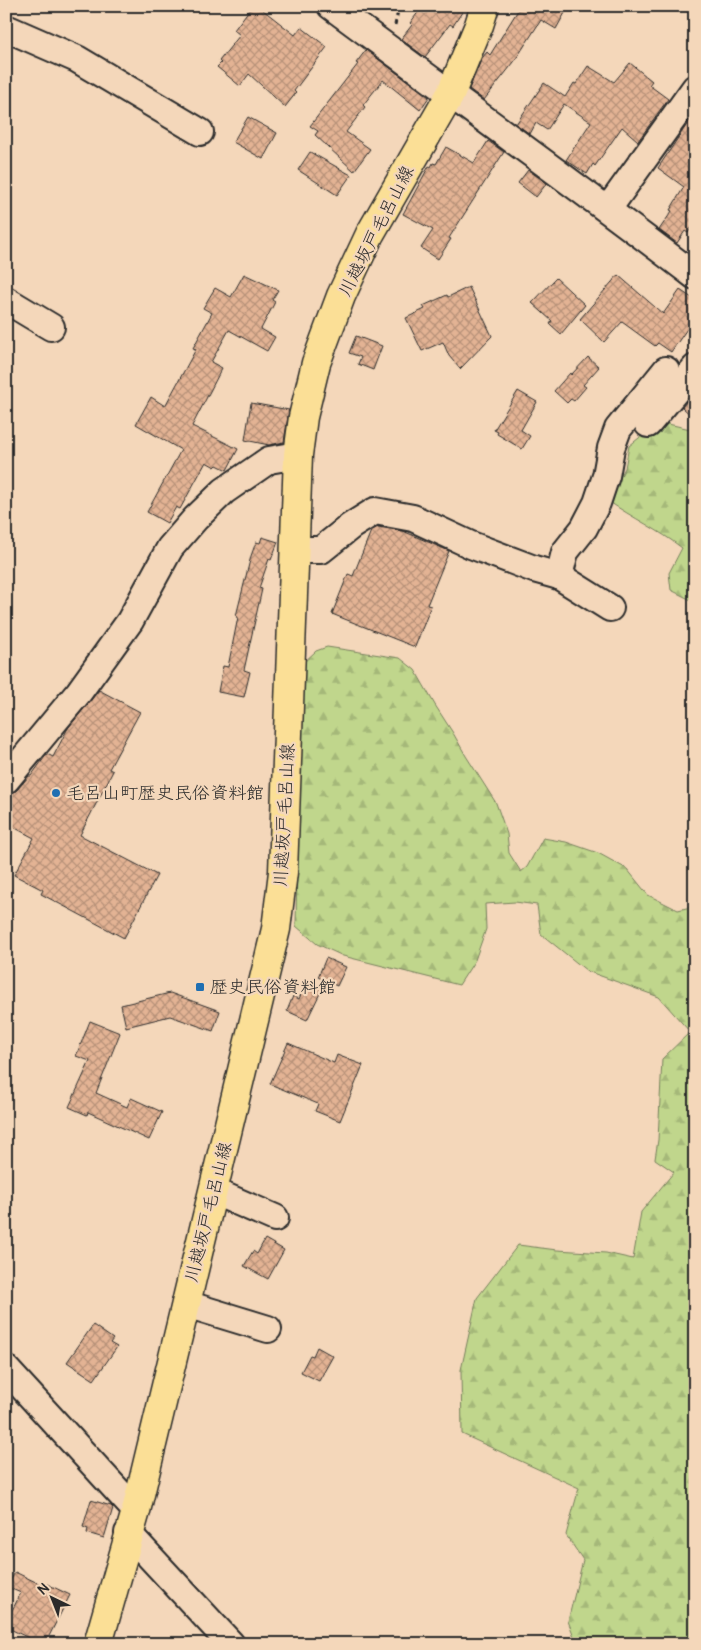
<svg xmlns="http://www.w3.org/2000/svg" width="701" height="1650" font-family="Pangolin,'Klee One',sans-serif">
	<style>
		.forest { fill: url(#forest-firs); stroke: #76805c }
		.building { fill: url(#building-cross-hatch); stroke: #2b2b2b }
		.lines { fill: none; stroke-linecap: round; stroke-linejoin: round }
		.minor-casing { stroke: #2b2b2b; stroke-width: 30 }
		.major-casing { stroke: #2b2b2b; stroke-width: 31 }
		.path { stroke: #2b2b2b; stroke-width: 3; stroke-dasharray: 4 4; stroke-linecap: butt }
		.minor { stroke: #f4d7ba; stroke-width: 26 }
		.major { stroke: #fbdf96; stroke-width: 28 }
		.poi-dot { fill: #1f6fb2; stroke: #f4d7ba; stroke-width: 2 }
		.labels { text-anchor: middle; stroke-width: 4.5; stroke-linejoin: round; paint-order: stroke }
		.street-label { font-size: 18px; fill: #2b2b2b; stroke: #f4d7ba }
		.poi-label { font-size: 18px; fill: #2b2b2b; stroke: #f4d7ba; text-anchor: start }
	</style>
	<defs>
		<pattern id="forest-firs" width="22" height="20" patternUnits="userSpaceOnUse" patternTransform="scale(1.25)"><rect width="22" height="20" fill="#c0d68c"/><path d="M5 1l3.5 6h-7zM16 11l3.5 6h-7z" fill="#a5b879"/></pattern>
		<pattern id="building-cross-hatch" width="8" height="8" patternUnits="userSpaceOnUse" patternTransform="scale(1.25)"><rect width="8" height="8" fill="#e3b394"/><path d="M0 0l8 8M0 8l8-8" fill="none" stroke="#b89279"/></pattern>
	</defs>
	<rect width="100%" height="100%" fill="#f4d7ba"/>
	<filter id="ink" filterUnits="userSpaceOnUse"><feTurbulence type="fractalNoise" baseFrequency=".02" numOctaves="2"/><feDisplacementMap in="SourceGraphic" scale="10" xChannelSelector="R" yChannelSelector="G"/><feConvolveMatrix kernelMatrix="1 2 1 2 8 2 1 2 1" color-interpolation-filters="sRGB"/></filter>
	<g filter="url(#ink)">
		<g class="forest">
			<path d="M659,422L695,430V602L671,590L669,573L682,548C659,530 633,518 608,501L625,468L629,446Z"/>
			<path d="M327,647L400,658L415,670L435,705L453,733L466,756L496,803L507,834L509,853L521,872L527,867L543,838L566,842L598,853L627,869L648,895L678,910L695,906V1644H577L568,1621L583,1560L566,1535L579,1488L462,1434L461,1370L477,1298L518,1245L557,1250L606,1253L633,1259L641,1212L674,1172L655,1159L658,1140L662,1059L690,1032L659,997L587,971L541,934L537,905L515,902L485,904L486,929L475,960L459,985L343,956L317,944L296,926L297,859L294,827L303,663L316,651Z"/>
		</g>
		<g class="building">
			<path d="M252,6H258L295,35L301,27L327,47L294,91L296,93L285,107L249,74L240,86L217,67L221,63L219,61L240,35L234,30Z"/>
			<path d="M423,6H466L453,26L450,24L425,57L401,39L412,25L410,23Z"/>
			<path d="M518,6H558L566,11L556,29L541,20L514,62L484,100L469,89L482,58L487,52L490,55L520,7Z"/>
			<path d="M366,50L429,97L420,110L383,80L363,105L365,107L346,132L370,149L354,171L315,135L318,131L310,126L358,64L356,63Z"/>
			<path d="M630,63L652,81L649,85L668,99L638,141L622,127L595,166L593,164L587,174L566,160L591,122L564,104L547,130L536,123L530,134L516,124L544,83L565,97L574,83L576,84L588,66L614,82Z"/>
			<path d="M248,117L277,133L263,159L233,142Z"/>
			<path d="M692,117L695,119V222L688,233L685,231L677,243L659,230L672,211L670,210L684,187L658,168Z"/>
			<path d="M488,141L504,152L449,238L451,239L438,259L421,248L433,230L403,214L429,166L431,167L433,163L436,164L446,147L474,163Z"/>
			<path d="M310,152L351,175L337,195L298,170Z"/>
			<path d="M528,170L547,183L536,197L518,183Z"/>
			<path d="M244,274L278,290L272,300L275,302L261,329L275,337L267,351L229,330L211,362L222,368L192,426L238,449L227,470L217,465L215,467L206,462L180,509L176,507L167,523L147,512L181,450L136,424L151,397L165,406L196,349L193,348L212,313L203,308L215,288L231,297Z"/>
			<path d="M618,275L663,314L680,290L695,300V331L689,326L671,352L658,343L655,346L622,322L604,342L580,319Z"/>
			<path d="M556,278L585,305L561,334L550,324L552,321L532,303Z"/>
			<path d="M469,287L492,336L460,369L449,356L443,342L422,351L406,318L425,309L423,306L447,295L448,297Z"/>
			<path d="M356,336L382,346L373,370L358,364L361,357L349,353Z"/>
			<path d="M588,357L599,367L583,385L586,387L574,401L571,399L567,403L554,391L570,373L571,375Z"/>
			<path d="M518,391L537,402L521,430L530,436L522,449L497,434L498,432L494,430Z"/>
			<path d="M695,392V419L682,407Z"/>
			<path d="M251,403L289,410L284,442L269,445L245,440Z"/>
			<path d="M378,527L403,531L449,551L427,605L431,606L415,647L332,614L348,574L353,576L371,531Z"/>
			<path d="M262,537L278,542L271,560L269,559L259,588L262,589L244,670L250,672L244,697L218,692L223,666L228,667L238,617L236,616L251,556L256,542L260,543Z"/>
			<path d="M99,690L140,712L109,769L113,771L80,835L157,875L124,938L41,894L43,890L14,875L34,838L6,823V800L9,794L17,790L29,776H31L47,754L53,757L68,728Z"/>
			<path d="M326,958L346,967L337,986L318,977Z"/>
			<path d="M307,980L323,987L307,1020L287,1011L293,996L299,999Z"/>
			<path d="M170,993L220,1011L213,1031L170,1016L126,1027L121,1005Z"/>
			<path d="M90,1021L120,1033L96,1093L127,1107L131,1098L162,1112L149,1140L88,1112L87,1115L69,1107L90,1061L76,1056Z"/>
			<path d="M288,1043L334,1063L337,1055L363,1065L340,1121L315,1111L318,1104L270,1084Z"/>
			<path d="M265,1239L284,1250L268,1279L244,1266L253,1251L257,1254Z"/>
			<path d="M93,1325L113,1339L110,1343L117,1347L94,1380L67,1362Z"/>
			<path d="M317,1347L333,1356L319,1381L301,1372L310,1355L313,1356Z"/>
			<path d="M91,1500L111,1506L113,1508L104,1538L87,1533L88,1529L83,1527Z"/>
			<path d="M15,1572L46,1587L47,1584L70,1595L45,1644H41L6,1627V1622L21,1593L7,1587Z"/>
		</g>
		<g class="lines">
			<defs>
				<g id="minor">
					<path d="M331,6C452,96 575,184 695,276"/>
					<path d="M6,28L77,59L200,132"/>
					<path d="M608,209L695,88"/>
					<path d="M6,300L51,327"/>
					<path d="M648,424L695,368"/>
					<path d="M295,550H321L351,526L375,511L413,518L471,545L534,569L559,576L610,608"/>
					<path d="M559,576L565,552L584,528L597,503L606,476L611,448L618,429L666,370"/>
					<path d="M6,780L79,692L130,621L170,548L195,519L224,491L269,460L298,455"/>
					<path d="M213,1191L275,1218"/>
					<path d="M186,1304L268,1329"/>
					<path d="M6,1369L136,1511"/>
					<path d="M128,1533L231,1644"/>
				</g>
				<path id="major" d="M98,1644L136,1511L276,929L283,872L298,455L303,417L316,363L341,296L370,234L450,95L479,25L485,6"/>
			</defs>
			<use href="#minor" class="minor-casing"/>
			<use href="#major" class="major-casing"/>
			<path class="path" d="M395,25L399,6"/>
			<use href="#minor" class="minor"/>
			<use href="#major" class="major"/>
		</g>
	</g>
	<g class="poi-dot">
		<circle cx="56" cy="793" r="5"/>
		<rect x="195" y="982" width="10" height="10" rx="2.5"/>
	</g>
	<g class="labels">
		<g class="street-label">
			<text transform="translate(376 231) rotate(-63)" y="6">川越坂戸毛呂山線</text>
			<text transform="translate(284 815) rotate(-87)" y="6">川越坂戸毛呂山線</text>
			<text transform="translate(208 1212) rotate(-76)" y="6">川越坂戸毛呂山線</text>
		</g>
		<g class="poi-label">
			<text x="66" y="799">毛呂山町歴史民俗資料館</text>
			<text x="210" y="993">歴史民俗資料館</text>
		</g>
	</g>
	<rect width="701" height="1650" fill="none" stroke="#f4d7ba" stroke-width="25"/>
	<rect x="12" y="12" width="676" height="1625" fill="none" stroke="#2b2b2b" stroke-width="2" filter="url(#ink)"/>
	<g transform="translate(52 1598) rotate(317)" stroke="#f4d7ba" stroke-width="4" paint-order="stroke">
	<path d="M0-4L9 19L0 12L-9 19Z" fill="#2b2b2b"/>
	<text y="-8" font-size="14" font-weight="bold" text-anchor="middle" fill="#2b2b2b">N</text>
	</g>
</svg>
